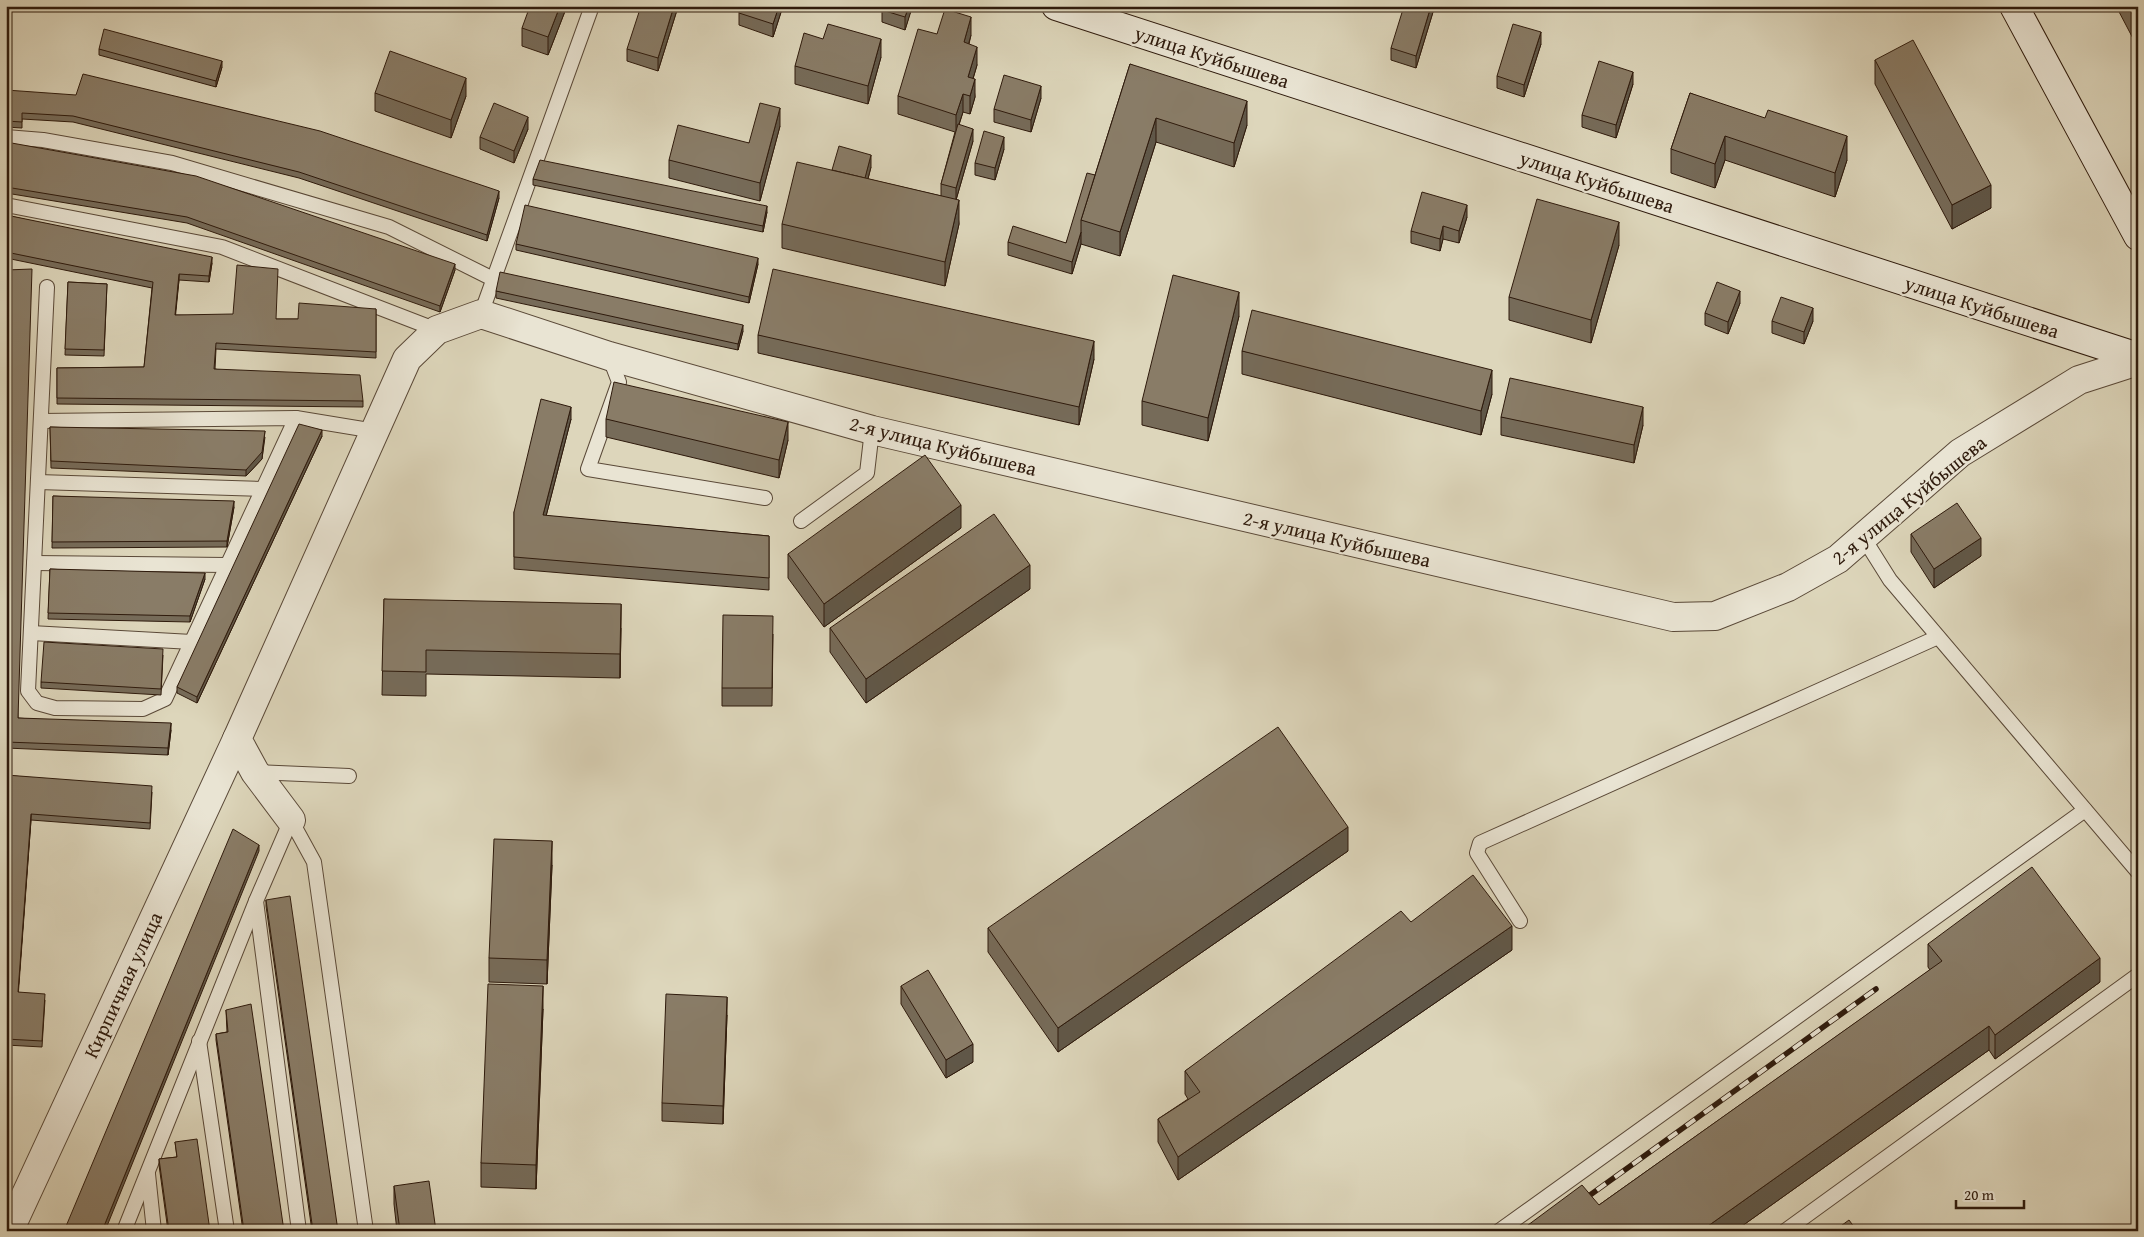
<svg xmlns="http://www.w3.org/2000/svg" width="2144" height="1237" font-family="'Gentium Book Plus',serif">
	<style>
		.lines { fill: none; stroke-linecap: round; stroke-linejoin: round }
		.lane-casing { stroke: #5a4938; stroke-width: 16 }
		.street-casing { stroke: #5a4938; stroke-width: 30 }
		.secondary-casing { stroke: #2e1a0c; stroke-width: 30 }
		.lane { stroke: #e9e4d3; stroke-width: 14 }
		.street { stroke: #e9e4d3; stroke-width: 28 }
		.secondary { stroke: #e9e4d3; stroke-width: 28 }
		.rail-casing { stroke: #2e1a0c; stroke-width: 5.5 }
		.rail { stroke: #e9e4d3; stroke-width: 4; stroke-dasharray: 11; stroke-linecap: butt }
		.wall { fill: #766b59; stroke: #2e1a0c }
		.shaded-wall { fill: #605748; stroke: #2e1a0c }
		.building { fill: #897c67; stroke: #2e1a0c }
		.labels { text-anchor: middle; stroke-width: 4.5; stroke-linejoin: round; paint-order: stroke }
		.street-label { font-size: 20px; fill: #2e1a0c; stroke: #e9e4d3 }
	</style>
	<rect width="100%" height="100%" fill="#ddd6bb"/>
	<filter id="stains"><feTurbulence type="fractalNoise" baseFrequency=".004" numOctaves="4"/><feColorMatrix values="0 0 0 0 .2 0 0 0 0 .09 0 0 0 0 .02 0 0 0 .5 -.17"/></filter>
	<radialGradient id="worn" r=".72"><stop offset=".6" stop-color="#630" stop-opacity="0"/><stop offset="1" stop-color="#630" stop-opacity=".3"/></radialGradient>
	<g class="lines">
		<defs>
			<g id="lane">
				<path d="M6,137L43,140L172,163L389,227L493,279"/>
				<path d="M6,205L222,247L437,330"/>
				<path d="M47,287L28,691L37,703L55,708L143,709L165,699L296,418"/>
				<path d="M481,314L592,6"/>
				<path d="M609,356L619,382L588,469L765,498"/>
				<path d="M41,421L296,418L375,431"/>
				<path d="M38,482L262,489"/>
				<path d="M801,521L867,473L872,430"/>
				<path d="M1863,537L1890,580L2138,872"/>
				<path d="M34,563L227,565"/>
				<path d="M31,633L192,642"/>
				<path d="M255,772L349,776"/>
				<path d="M291,820L314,862L366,1231"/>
				<path d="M256,901L299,1231"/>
				<path d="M1520,921L1477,853L1480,843L1938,637"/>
				<path d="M199,1041L227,1231"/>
				<path d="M148,1174L154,1231"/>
				<path d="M124,1231L256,901L291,820"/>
				<path d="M1499,1231L2085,810"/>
				<path d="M1785,1231L2138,975"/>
			</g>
			<g id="street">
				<path d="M291,820L255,772L237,739L407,359L437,330L481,314L609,356L872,430L1673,617L1715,616L1788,587L1838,559L1960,453L2079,380L2138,361"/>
				<path d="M9,1231L237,739"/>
			</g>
			<g id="secondary">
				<path d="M1056,6L2138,357"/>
				<path d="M2014,6L2138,236"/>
			</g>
		</defs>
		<use href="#lane" class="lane-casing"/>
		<use href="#street" class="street-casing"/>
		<use href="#secondary" class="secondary-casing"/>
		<use href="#lane" class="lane"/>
		<use href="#street" class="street"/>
		<use href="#secondary" class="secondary"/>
		<defs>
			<path id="rail" d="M1579,1203L1876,989"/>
		</defs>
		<use href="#rail" class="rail-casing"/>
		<use href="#rail" class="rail"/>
	</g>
	<g class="wall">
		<rect x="6" y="6" width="4" height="20"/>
		<path d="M567,6L548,55L522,46V28Z"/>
		<path d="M677,6V10L658,71L627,61V49Z"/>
		<path d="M741,6H783L773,37L739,25V13Z"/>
		<path d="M912,6L905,30L882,22V10Z"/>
		<path d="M1433,6V12L1416,68L1391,60V48Z"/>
		<path d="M2116,6H2138V48Z"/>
		<path d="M937,34L971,35L969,44L977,65L973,79L975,97L970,114L963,112L959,125L973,141L956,200L959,224L945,286L782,248V224L832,170L871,167L868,179L941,196V184L955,132L898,114V96Z"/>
		<path d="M1541,44L1524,97L1497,88V76Z"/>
		<path d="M99,49L222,67L216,87L99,55Z"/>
		<path d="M881,57L868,104L795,84V66Z"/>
		<path d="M1875,60L1991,208L1952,229L1875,84Z"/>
		<path d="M1130,64L1247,125L1234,167L1156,142L1120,256L1081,244L1072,274L1008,255V242L1066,243L1095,175Z"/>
		<path d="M1633,84L1616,138L1582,127V115Z"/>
		<path d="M6,90L499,198L487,241L299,178L73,122L22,119V128L6,127Z"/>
		<path d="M375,93L466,96L451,138L375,111Z"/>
		<path d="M1690,93L1847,160L1835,197L1725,160L1715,188L1671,173V149Z"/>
		<path d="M1041,98L1031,132L994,122V109Z"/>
		<path d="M780,126L760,201L669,178V160L749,143Z"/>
		<path d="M528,129L514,163L480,149V137Z"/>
		<path d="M6,142L455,270L440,312L187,223L6,193Z"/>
		<path d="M1004,149L995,180L975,175V163Z"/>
		<path d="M533,179L767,212L763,232L533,185Z"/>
		<path d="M6,215L212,263L209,282L179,280L175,315L276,319H298L376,309V358L216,349L215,369L363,401V407L57,404V368L144,367L152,288L6,258Z"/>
		<path d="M1467,217L1459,243L1443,239L1440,251L1411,243V231Z"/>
		<path d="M516,244L758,264L749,303L516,250Z"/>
		<path d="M1619,245L1591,343L1509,320V297Z"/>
		<path d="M6,270L18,718L171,730L168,755L6,748Z"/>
		<path d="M68,282L107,284L104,356L65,355Z"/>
		<path d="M496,291L743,331L738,350L496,298Z"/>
		<path d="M1740,303L1728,334L1705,325V313Z"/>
		<path d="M1239,316L1208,441L1142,425V401Z"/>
		<path d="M1772,321H1813L1804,344L1772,333Z"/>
		<path d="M758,335L1094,359L1079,425L758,353Z"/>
		<path d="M1242,351L1492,394L1481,435L1242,374Z"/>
		<path d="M1501,417L1643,425L1634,463L1501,435Z"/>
		<path d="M571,419L546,516L769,536V590L514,569V512Z"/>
		<path d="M606,419L788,440L779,478L606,437Z"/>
		<path d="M50,427L265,437L262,459L246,476L51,468Z"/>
		<path d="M322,436L197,703L177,693V687Z"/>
		<path d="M53,496L234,507L227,547L52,548Z"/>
		<path d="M961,528L824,627L788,578V554Z"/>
		<path d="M1911,534L1981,556L1934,588L1911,552Z"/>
		<path d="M50,569L205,579L190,622L48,619Z"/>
		<path d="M1030,589L866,703L830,652V628Z"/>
		<path d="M384,599L621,628L620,678L426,674V696L382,695Z"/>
		<path d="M773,634L772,706H722V688Z"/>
		<path d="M163,655L161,695L41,688V682Z"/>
		<path d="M6,775L152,792L150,829L31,820L18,992L45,1000L42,1047L6,1045Z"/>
		<path d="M1348,851L1058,1052L988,952V928Z"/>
		<path d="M552,865L547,984L489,982V958Z"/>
		<path d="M266,900L338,1231H312L266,906Z"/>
		<path d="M1411,922L1512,950L1178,1180L1158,1142V1119L1188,1099L1185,1094V1071Z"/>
		<path d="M1928,944L2100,982L1995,1059L1989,1050L1735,1231H1520L1599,1205L1930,970L1928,967Z"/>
		<path d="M901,986L973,1062L946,1078L901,1004Z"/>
		<path d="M543,1009L536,1189L481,1187V1163Z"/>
		<path d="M226,1010L284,1231H243L216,1040V1034L227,1032Z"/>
		<path d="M727,1015L723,1124L662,1121V1103Z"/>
		<path d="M175,1142L210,1231H168L159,1165V1159L177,1157Z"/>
		<path d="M394,1186L436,1231H397L394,1204Z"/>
	</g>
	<g class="shaded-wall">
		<path d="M560,6H567L548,55V37Z"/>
		<path d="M674,6H677V10L658,71V58Z"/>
		<path d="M779,6H783L773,37V24Z"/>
		<path d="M909,6H912V8L905,30V17Z"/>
		<path d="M1431,6H1433V12L1416,68V56Z"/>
		<path d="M971,17V35L964,60V42Z"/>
		<path d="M1541,32V44L1524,97V85Z"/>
		<path d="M881,39V57L868,104V86Z"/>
		<path d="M977,47V65L968,95V77Z"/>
		<path d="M222,61V67L216,87V81Z"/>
		<path d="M1633,72V84L1616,138V125Z"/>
		<path d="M466,78V96L451,138V120Z"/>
		<path d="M975,79V97L970,114V96Z"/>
		<path d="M1041,86V98L1031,132V120Z"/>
		<path d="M963,94V112L956,133V115Z"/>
		<path d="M1247,101V125L1234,167V143Z"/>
		<path d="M780,108V126L760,201V183Z"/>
		<path d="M528,117V129L514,163V151Z"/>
		<path d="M1156,118V142L1120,256V232Z"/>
		<path d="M973,129V141L956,200V188Z"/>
		<path d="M1725,136V160L1715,188V164Z"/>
		<path d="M1847,136V160L1835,197V173Z"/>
		<path d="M1004,137V149L995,180V168Z"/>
		<path d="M871,155V167L862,201V188Z"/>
		<path d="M1991,185V208L1952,229V205Z"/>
		<path d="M499,191V198L487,241V235Z"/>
		<path d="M959,200V224L945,286V262Z"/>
		<path d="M1467,205V217L1459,243V231Z"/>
		<path d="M767,206V212L763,232V226Z"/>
		<path d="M1619,222V245L1591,343V320Z"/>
		<path d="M1443,226V239L1440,251V239Z"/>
		<path d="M1081,232V244L1072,274V262Z"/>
		<path d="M212,257V263L209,282V276Z"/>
		<path d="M758,258V264L749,303V297Z"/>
		<path d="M455,264V270L440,312V306Z"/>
		<path d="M179,274V280L175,321V315Z"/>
		<path d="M1740,291V303L1728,334V322Z"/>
		<path d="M1239,292V316L1208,441V418Z"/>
		<path d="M1813,308V321L1804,344V332Z"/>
		<path d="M743,325V331L738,350V344Z"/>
		<path d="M1094,341V359L1079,425V407Z"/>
		<path d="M1492,370V394L1481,435V411Z"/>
		<path d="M571,407V419L543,528V515Z"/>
		<path d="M1643,407V425L1634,463V445Z"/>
		<path d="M788,422V440L779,478V460Z"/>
		<path d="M322,430V436L197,703V697Z"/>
		<path d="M265,431L262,459L246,476V470Z"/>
		<path d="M234,501V507L227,547V541Z"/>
		<path d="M961,505V528L824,627V604Z"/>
		<path d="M1981,538V556L1934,588V569Z"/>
		<path d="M1030,565V589L866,703V679Z"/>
		<path d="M205,573V579L190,622V616Z"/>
		<path d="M621,604V628L620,678V654Z"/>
		<path d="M171,723V730L168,755V748Z"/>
		<path d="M31,814V820L18,998V992Z"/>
		<path d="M1348,827V851L1058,1052V1028Z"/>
		<path d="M552,841V865L547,984V960Z"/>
		<path d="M259,845V851L105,1231H102Z"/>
		<path d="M1512,926V950L1178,1180V1157Z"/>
		<path d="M2100,958V982L1995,1059V1035Z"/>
		<path d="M543,986V1009L536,1189V1165Z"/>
		<path d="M727,997V1015L723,1124V1106Z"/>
		<path d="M1989,1026V1050L1735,1231H1701Z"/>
		<path d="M973,1044V1062L946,1078V1060Z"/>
	</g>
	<g class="building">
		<rect x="6" y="6" width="4" height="14"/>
		<path d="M530,6H560L548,37L522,28Z"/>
		<path d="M641,6H674L658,58L627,49Z"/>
		<path d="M741,6H779L773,24L739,13Z"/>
		<path d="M883,6H909L905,17L882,10Z"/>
		<path d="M1404,6H1431L1416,56L1391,48Z"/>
		<path d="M2128,6H2138V24Z"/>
		<path d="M945,9L971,17L964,42L977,47L968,77L975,79L970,96L963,94L956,115L898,96L918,29L937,34Z"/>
		<path d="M828,24L881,39L868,86L795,66L804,33L823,39Z"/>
		<path d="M1513,24L1541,32L1524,85L1497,76Z"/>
		<path d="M104,29L222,61L216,81L99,49Z"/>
		<path d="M1913,40L1991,185L1952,205L1875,60Z"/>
		<path d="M390,51L466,78L451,120L375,93Z"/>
		<path d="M1599,61L1633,72L1616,125L1582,115Z"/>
		<path d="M1130,64L1247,101L1234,143L1156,118L1120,232L1081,220Z"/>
		<path d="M83,74L320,131L499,191L487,235L299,172L73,116L22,113V122L6,121V90L76,95Z"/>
		<path d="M1004,75L1041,86L1031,120L994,109Z"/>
		<path d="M1690,93L1765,118L1768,110L1847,136L1835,173L1725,136L1715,164L1671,149Z"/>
		<path d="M494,103L528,117L514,151L480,137Z"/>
		<path d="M760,103L780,108L760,183L669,160L678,125L749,143Z"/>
		<path d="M958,124L973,129L956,188L941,184Z"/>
		<path d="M984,131L1004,137L995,168L975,163Z"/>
		<path d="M6,142L196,176L455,264L440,306L187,217L6,187Z"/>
		<path d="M839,146L871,155L865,178L832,170Z"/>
		<path d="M540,160L767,206L763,226L533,179Z"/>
		<path d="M797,162L959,200L945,262L782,224Z"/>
		<path d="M1087,173L1095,175L1081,220V232L1072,262L1008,242L1013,226L1066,243Z"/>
		<path d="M1422,192L1467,205L1459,231L1443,226L1440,239L1411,231Z"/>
		<path d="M1537,199L1619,222L1591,320L1509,297Z"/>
		<path d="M525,205L758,258L749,297L516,244Z"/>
		<path d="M6,215L212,257L209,276L179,274L175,315L233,314L237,265L278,269L276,319H298L299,303L376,309V352L216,343L214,369L360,375L363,401L57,398V368L144,367L153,282L6,252Z"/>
		<path d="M32,269L18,718L171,723L168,748L6,742V270Z"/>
		<path d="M773,269L1094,341L1079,407L758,335Z"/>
		<path d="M500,272L743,325L738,344L496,291Z"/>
		<path d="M1173,275L1239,292L1208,418L1142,401Z"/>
		<path d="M68,282L107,284L104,350L65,349Z"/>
		<path d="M1717,282L1740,291L1728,322L1705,313Z"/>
		<path d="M1781,297L1813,308L1804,332L1772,321Z"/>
		<path d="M1252,310L1492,370L1481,411L1242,351Z"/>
		<path d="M1510,378L1643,407L1634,445L1501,417Z"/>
		<path d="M614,382L788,422L779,460L606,419Z"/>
		<path d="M541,399L571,407L543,515L769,536V578L514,557V512Z"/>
		<path d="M299,424L322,430L197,697L177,687Z"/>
		<path d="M50,427L265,431L262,452L246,470L51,461Z"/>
		<path d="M925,455L961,505L824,604L788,554Z"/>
		<path d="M53,496L234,501L227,541L52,542Z"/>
		<path d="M1957,503L1981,538L1934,569L1911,534Z"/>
		<path d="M994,514L1030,565L866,679L830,628Z"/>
		<path d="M50,569L205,573L190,616L48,613Z"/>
		<path d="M384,599L621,604L620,654L426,650V672L382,671Z"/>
		<path d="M723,615L773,616L772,688H722Z"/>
		<path d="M44,642L163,649L161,689L41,682Z"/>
		<path d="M1278,727L1348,827L1058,1028L988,928Z"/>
		<path d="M6,775L152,786L150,823L31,814L18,992L45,994L42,1041L6,1039Z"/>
		<path d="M233,829L259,845L102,1231H64Z"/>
		<path d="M494,839L552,841L547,960L489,958Z"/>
		<path d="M2032,867L2100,958L1995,1035L1989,1026L1701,1231H1520L1582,1185L1599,1205L1942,961L1928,944Z"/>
		<path d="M1473,875L1512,926L1178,1157L1158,1119L1200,1092L1185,1071L1401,911L1411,922Z"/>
		<path d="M290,896L338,1231H313L266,900Z"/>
		<path d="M928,970L973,1044L946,1060L901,986Z"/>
		<path d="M488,984L543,986L536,1165L481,1163Z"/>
		<path d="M666,994L727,997L723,1106L662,1103Z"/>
		<path d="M251,1004L284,1231H244L216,1034L228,1032L226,1010Z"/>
		<path d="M197,1139L210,1231H169L159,1159L177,1157L175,1142Z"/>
		<path d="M429,1181L436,1231H400L394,1186Z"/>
		<path d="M1849,1220L1857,1231H1834Z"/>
	</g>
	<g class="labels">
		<g class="street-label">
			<text transform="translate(1212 57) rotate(18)" y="7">улица Куйбышева</text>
			<text transform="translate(1597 182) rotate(18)" y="7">улица Куйбышева</text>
			<text transform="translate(1982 307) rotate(18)" y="7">улица Куйбышева</text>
			<text transform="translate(943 446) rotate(14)" y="7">2-я улица Куйбышева</text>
			<text transform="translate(1909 500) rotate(-39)" y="7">2-я улица Куйбышева</text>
			<text transform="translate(1337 539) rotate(13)" y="7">2-я улица Куйбышева</text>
			<text transform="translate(123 985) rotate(-65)" y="7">Кирпичная улица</text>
		</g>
	</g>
	<rect width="2144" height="1237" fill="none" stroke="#ddd6bb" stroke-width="25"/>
	<rect x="8" y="8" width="2129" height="1222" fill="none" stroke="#2e1a0c" stroke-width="2.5"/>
	<rect x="12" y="12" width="2119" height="1212" fill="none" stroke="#2e1a0c"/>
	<path d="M1956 1200v8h68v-8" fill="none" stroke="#2e1a0c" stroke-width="2.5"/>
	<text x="1964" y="1200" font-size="15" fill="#2e1a0c" stroke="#e9e4d3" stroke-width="4" paint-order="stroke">20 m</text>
	<rect width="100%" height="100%" filter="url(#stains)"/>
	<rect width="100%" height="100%" fill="url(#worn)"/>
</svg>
